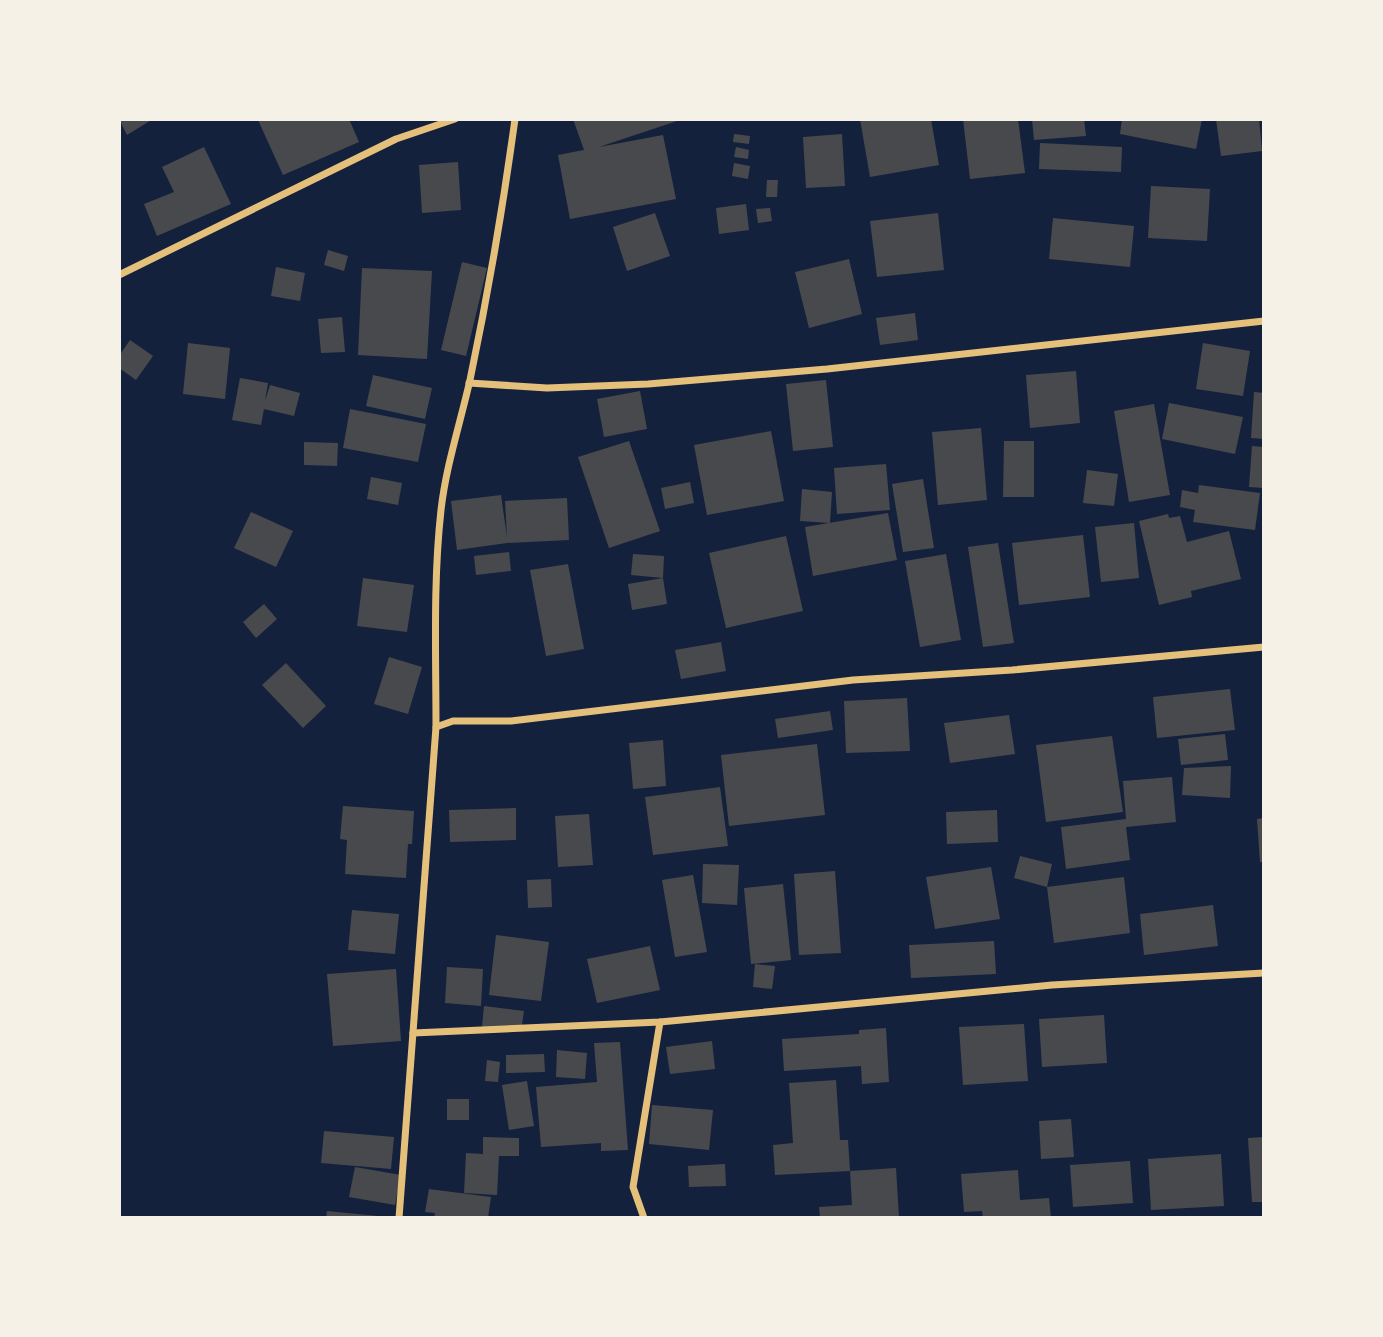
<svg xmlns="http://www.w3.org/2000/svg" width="1383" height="1337" font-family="Commissioner,sans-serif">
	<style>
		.building { fill: #48494c }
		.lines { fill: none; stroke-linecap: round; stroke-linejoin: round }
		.minor { stroke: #e5c07b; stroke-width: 7 }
	</style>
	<rect width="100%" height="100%" fill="#14213d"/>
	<g class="building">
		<path d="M119,119H153L127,135Z"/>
		<path d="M349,119L359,142L283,175L258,120Z"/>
		<path d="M573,119H683L599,147L663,135L676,199L570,219L558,155L584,150Z"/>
		<path d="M860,119H931L939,165L870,177Z"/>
		<path d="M963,119H1018L1025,173L970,179Z"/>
		<path d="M1032,119H1084L1086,136L1034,140Z"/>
		<path d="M1122,119H1202L1196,149L1120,134Z"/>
		<path d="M1216,119H1259L1262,151L1221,156Z"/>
		<path d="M734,134L750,136L749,144L733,142Z"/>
		<path d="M842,134L845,186L806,188L803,137Z"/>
		<path d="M1040,143L1122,147L1121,172L1039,169Z"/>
		<path d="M204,147L231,204L157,236L144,204L174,192L162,167Z"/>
		<path d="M736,147L749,150L748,159L734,157Z"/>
		<path d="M458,162L461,210L422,213L419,165Z"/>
		<path d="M734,163L750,166L748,179L732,176Z"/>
		<path d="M767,180H778L777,197H766Z"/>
		<path d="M1151,186L1210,189L1207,241L1148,238Z"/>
		<path d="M746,204L749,230L719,234L716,208Z"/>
		<path d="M770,208L772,221L758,223L756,209Z"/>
		<path d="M655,213L670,256L627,271L613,227Z"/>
		<path d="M938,213L944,270L877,277L870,221Z"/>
		<path d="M1053,218L1134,226L1130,267L1049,259Z"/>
		<path d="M328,250L348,256L344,271L324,265Z"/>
		<path d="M849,259L862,314L809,328L795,272Z"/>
		<path d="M462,262L487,268L466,356L441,350Z"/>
		<path d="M276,267L305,273L300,301L271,296Z"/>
		<path d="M362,268L432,271L427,359L358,355Z"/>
		<path d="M915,313L918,340L880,345L876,318Z"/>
		<path d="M342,317L345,352L321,353L318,319Z"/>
		<path d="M130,340L153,356L136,380L119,368V356Z"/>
		<path d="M188,343L230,348L225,399L183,394Z"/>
		<path d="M1203,343L1250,351L1243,396L1196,389Z"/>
		<path d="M1076,371L1080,423L1030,428L1026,375Z"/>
		<path d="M373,375L432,388L425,419L366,406Z"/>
		<path d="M240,378L268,383L265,401L270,385L300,393L294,416L264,409L261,425L232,420Z"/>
		<path d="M826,380L833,447L793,451L786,384Z"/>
		<path d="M640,391L647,429L604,437L597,399Z"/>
		<path d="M1254,392L1264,393V439L1251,438Z"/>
		<path d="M1169,403L1243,417L1235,454L1162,439Z"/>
		<path d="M1154,404L1170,495L1129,502L1114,411Z"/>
		<path d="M350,409L426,424L418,462L343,448Z"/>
		<path d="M981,428L987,500L938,505L932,432Z"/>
		<path d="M771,431L784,501L707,515L694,445Z"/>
		<path d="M629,441L660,531L609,548L578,457Z"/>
		<path d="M1004,441H1034V497H1003Z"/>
		<path d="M304,442L338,443L337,466L304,465Z"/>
		<path d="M1252,446L1264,447V488L1249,487Z"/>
		<path d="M886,464L890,510L837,514L834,468Z"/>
		<path d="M1087,470L1118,474L1114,506L1083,503Z"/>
		<path d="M371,477L402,483L398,505L367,499Z"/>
		<path d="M923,479L934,548L903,552L892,484Z"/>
		<path d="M690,482L694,503L665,509L661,488Z"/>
		<path d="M1199,485L1260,493L1255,530L1193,522L1195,510L1180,507L1182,490L1198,493Z"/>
		<path d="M802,489L832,492L830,523L800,521Z"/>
		<path d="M501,495L507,537L505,501L567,498L569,540L507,543L457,550L451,501Z"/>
		<path d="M251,512L293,531L276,567L234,548Z"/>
		<path d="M888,513L897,560L813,576L805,527Z"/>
		<path d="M1168,514L1169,518L1180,516L1187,542L1229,531L1241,579L1191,591L1192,597L1159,605L1139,521Z"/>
		<path d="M1134,523L1139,578L1101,582L1095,527Z"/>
		<path d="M1083,535L1090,597L1019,605L1012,543Z"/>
		<path d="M786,536L803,611L726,628L709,553Z"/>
		<path d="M998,543L1014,643L983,647L968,547Z"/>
		<path d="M509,552L511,571L476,575L474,556Z"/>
		<path d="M633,554L664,556L663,578L631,575Z"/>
		<path d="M946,554L961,640L920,647L905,561Z"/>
		<path d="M568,564L584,649L546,656L530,570Z"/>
		<path d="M363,578L414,585L407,632L357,626Z"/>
		<path d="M663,578L667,604L632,610L628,584Z"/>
		<path d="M264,604L277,619L256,638L243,622Z"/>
		<path d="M721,642L726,671L681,679L675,650Z"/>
		<path d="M389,657L422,667L408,714L374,704Z"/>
		<path d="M286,663L326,706L303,728L262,685Z"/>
		<path d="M1230,689L1235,730L1157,738L1153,697Z"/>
		<path d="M907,698L910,751L846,753L844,701Z"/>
		<path d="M830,711L833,730L778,738L775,719Z"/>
		<path d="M1009,715L1015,754L950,763L944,723Z"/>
		<path d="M1225,734L1228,760L1181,765L1178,739Z"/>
		<path d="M1112,736L1123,812L1046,822L1036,745Z"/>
		<path d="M663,740L666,786L633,789L629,743Z"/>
		<path d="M817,744L825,815L729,826L721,755Z"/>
		<path d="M1231,766L1230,798L1182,795L1184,768Z"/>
		<path d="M1172,777L1176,822L1126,827L1130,860L1066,869L1061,827L1126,819L1123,781Z"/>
		<path d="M720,787L728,846L653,855L645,797Z"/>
		<path d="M343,806L414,811L412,844H408L406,878L345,874L347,840L340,839Z"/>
		<path d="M516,808V840L450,842L449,810Z"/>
		<path d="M997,810L998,842L947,844L946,812Z"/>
		<path d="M589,814L593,865L558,867L555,816Z"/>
		<path d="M1264,818V862H1260L1257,819Z"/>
		<path d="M1020,856L1052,864L1047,887L1124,877L1130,933L1054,943L1047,887L1014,878Z"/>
		<path d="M703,864L739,865L737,905L702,903Z"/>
		<path d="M991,867L1000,919L935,929L926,877Z"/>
		<path d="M835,871L841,953L799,955L794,874Z"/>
		<path d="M693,875L707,952L675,957L662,880Z"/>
		<path d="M551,879L552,907L528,908L527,880Z"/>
		<path d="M783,884L791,960L751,964L744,888Z"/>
		<path d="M1213,905L1218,946L1144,955L1140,914Z"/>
		<path d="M352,910L399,914L395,954L348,950Z"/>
		<path d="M496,935L549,942L541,1001L489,995Z"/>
		<path d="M994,941L996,974L911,978L909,945Z"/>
		<path d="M650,946L660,990L597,1003L587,959Z"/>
		<path d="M755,964L775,966L772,989L753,987Z"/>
		<path d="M447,967L483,969L481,1006L445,1003Z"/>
		<path d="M396,969L401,1041L333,1046L327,974Z"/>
		<path d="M484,1006L524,1011L521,1031L482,1027Z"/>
		<path d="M1104,1015L1107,1063L1042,1067L1039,1019Z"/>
		<path d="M1024,1024L1028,1081L963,1085L959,1027Z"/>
		<path d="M886,1028L889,1082L862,1084L861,1066L784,1071L782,1039L859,1034V1030Z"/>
		<path d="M712,1041L715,1069L670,1074L666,1047Z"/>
		<path d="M620,1042L628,1150L601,1151V1143L541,1147L536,1087L597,1082L594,1043Z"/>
		<path d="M557,1050L587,1053L585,1079L556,1077Z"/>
		<path d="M544,1054L545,1072L506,1073V1055Z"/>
		<path d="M487,1060L500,1062L498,1082L485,1081Z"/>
		<path d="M836,1080L840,1140H848L850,1171L775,1175L773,1145L793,1143L789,1083Z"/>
		<path d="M527,1081L534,1126L509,1130L502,1085Z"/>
		<rect x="447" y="1099" width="22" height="21"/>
		<path d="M652,1105L713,1110L709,1150L649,1144Z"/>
		<path d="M1071,1119L1074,1157L1041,1159L1039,1121Z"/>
		<path d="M324,1131L394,1137L391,1169L321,1163Z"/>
		<path d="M483,1137L519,1138V1156H499L497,1195L464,1193L466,1153L483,1154Z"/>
		<path d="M1264,1137V1202H1252L1248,1138Z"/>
		<path d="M1221,1154L1224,1206L1151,1210L1148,1159Z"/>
		<path d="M1130,1161L1133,1203L1073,1207L1070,1165Z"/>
		<path d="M725,1164L726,1186L689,1187L688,1166Z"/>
		<path d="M355,1167L401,1175L395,1205L349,1197Z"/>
		<path d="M896,1168L899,1217L820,1218L819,1207L852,1205L850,1171Z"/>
		<path d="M1018,1170L1020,1200L1049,1198L1051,1218H983L982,1211L964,1212L961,1174Z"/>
		<path d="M429,1189L491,1197L488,1218H434L435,1213L425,1212Z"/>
		<path d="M327,1211L378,1216V1218H326Z"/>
	</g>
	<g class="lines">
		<g class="minor">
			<path d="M119,275L396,139L455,119"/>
			<path d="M469,383L547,388L648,384L827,369L1264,321"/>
			<path d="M436,727C436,655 433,582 441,510C446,466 460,424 470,380C488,294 503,207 515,119"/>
			<path d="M413,1033L660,1022L1052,985L1264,973"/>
			<path d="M399,1218L436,727L453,721H511L853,680L1012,670L1264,647"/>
			<path d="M644,1218L633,1187L660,1022"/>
		</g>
	</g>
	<rect width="1383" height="1337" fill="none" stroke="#f6f1e7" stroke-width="242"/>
</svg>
